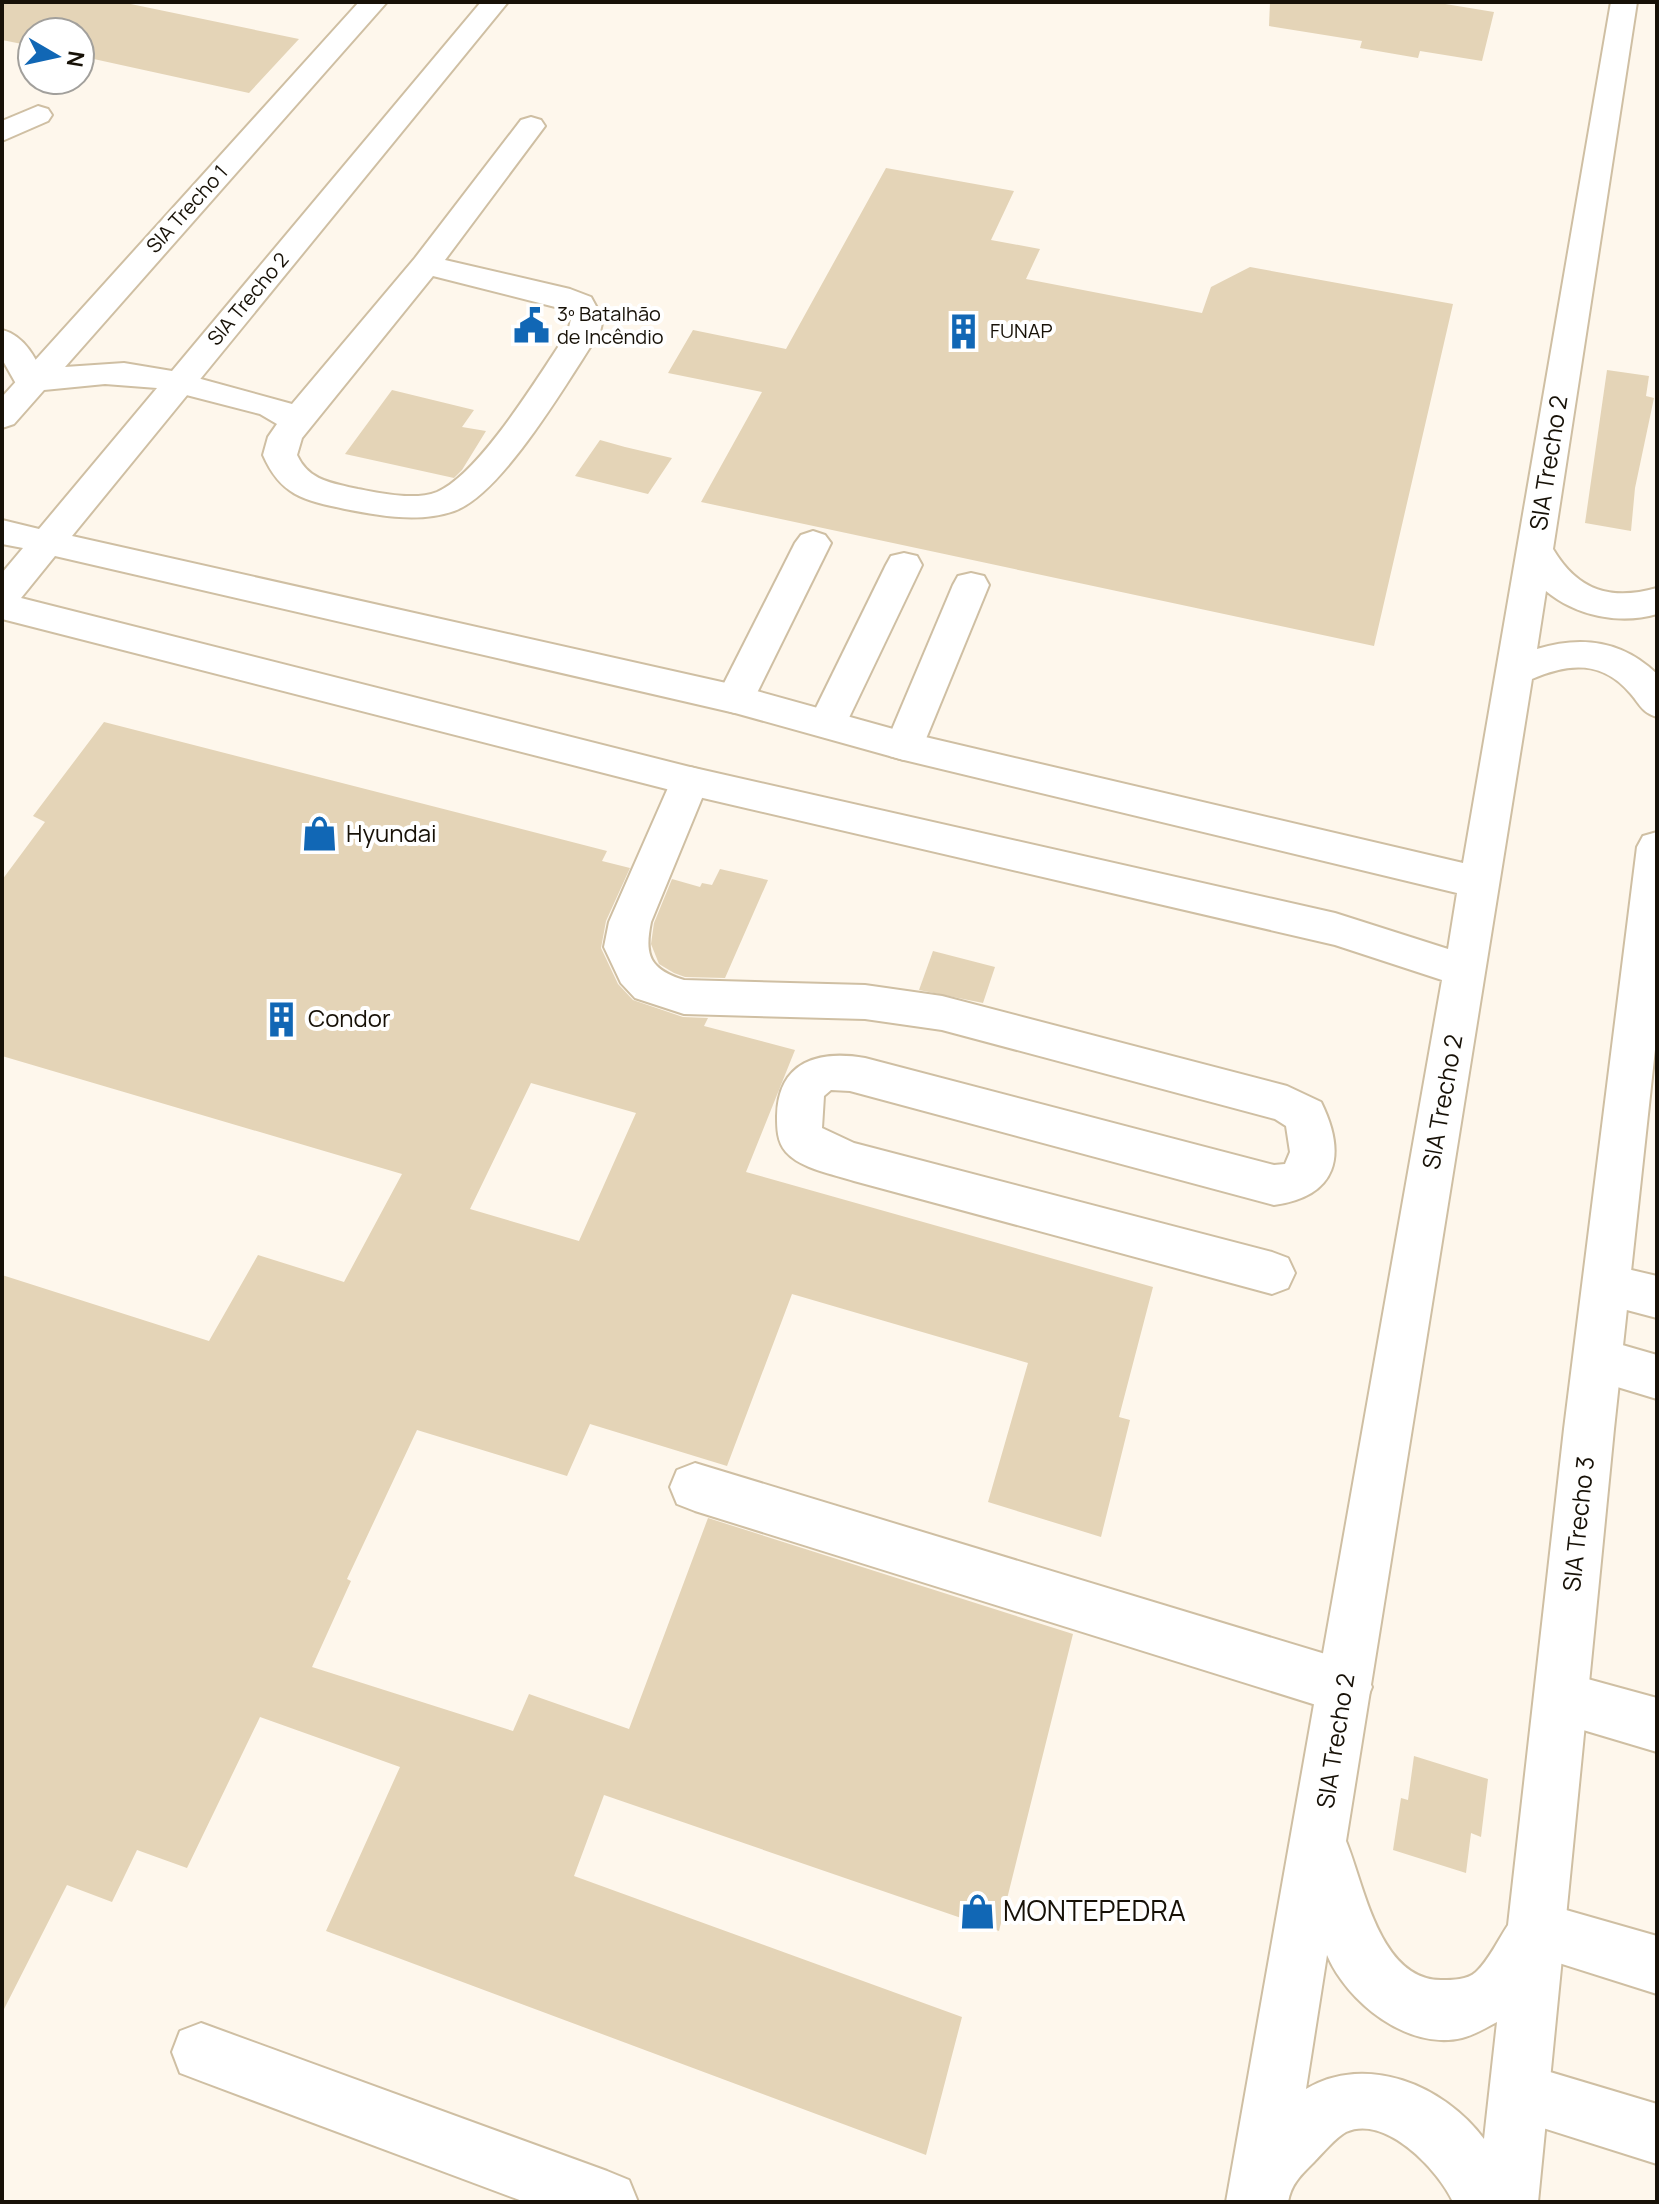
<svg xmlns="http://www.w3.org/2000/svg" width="1659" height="2204" font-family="Manrope,sans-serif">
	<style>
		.building { fill: #e4d4b7; fill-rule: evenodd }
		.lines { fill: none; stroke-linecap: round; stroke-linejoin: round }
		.minor-casing { stroke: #cfbfa3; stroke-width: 4 }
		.major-casing { stroke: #cfbfa3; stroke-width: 4 }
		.minor { fill: #fff; fill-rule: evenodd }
		.major { fill: #fff; fill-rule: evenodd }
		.labels { text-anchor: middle; stroke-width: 8; stroke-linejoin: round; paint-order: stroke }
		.far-street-label { font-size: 20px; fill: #171107; stroke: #fff }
		.far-poi-label { font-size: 20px; fill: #171107; stroke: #fff; text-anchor: start }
		.street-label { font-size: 24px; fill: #171107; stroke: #fff }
		.poi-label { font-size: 24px; fill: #171107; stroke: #fff; text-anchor: start }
		.near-poi-label { font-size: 28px; fill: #171107; stroke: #fff; text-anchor: start }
	</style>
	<rect width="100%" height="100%" fill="#fef7ec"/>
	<g class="building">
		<path d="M2,2H121L299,39L249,93L80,56V32H32V46L2,40Z"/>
		<path d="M1270,2H1433L1494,12L1482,61L1420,51L1418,58L1360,48L1362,41L1269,26Z"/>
		<path d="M886,168L1014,191L991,240L1040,249L1026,279L1202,313L1211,287L1250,267L1453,304L1374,646L701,502L762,392L668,373L693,330L786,349Z"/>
		<path d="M1607,370L1649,376L1646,396L1654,398L1635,488L1631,531L1585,523Z"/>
		<path d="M392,390L474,410L462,427L486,431L462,470L454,478L345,454Z"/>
		<path d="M600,440L625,447L672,458L648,494L575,476Z"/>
		<path d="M104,722L607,851L602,861L630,868L606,921L601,948L618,984L633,1000L683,1017L708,1018L704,1026L795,1050L746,1172L1153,1287L1119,1417L1130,1420L1101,1537L988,1502L1028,1363L792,1294L727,1466L590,1424L567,1476L417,1430L347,1579L351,1581L312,1667L513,1731L529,1694L629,1729L708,1518L1073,1634L999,1931L604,1795L574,1876L962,2017L926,2155L326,1931L400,1767L260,1717L187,1868L137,1850L112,1902L67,1885L2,2013V1275L209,1341L258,1255L344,1282L402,1174L2,1056V880L45,822L33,816ZM531,1083L636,1113L579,1241L470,1209Z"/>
		<path d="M720,869L768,880L725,978L685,977L674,973L659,964L651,944L654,923L672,879L700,887L702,883L712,885Z"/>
		<path d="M933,951L995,967L983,1003L919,990Z"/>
		<path d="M1414,1756L1488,1779L1481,1837L1471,1833L1466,1873L1393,1850L1401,1798L1408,1800Z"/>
	</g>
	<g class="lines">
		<defs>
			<g id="minor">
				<path d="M38,106L48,109L52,115L48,121L2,141V121Z"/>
				<path d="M531,117L541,120L545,126L445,260L570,289L591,297L603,319L600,332C570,377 503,494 454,511C419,523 381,516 345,509C304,500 281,496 263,455L268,437L277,424L260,414L167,390L163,383L167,376L179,373L292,404L415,258L521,120ZM433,276L567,310L571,319L568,332C541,372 480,474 437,492C414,501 380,493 358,489C332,483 309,481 297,455L302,438Z"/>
				<path d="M2,330C26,336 37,361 47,382L43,389L31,392L19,389L2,359Z"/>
				<path d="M813,531L825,535L831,543L754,699L748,709L735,713L722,709L716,699L795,543L801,535Z"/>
				<path d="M904,553L917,556L922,565L846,724L840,734L827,738L814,734L808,724L886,565L891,556Z"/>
				<path d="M971,573L984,576L989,585L923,746L918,756L904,760L890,756L885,746L953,585L958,576Z"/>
				<path d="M690,767L704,771L709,781L651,922C644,956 650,969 684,980L865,985L942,996L1287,1086L1321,1102C1347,1155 1338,1196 1274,1205L850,1091L831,1090L824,1096L822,1128L854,1143L1272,1252L1288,1258L1295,1273L1288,1288L1272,1294L854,1181C833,1174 801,1169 786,1152C777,1142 777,1128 777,1116C778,1061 819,1050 865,1058L1274,1165L1285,1164L1290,1152L1286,1126L1275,1119L942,1030L865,1019L684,1014L635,998L621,983L604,947L609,922L671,781L676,771Z"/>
				<path d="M1606,1264L1657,1276V1318L1589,1300L1583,1285L1589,1270Z"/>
				<path d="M1598,1338L1657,1355V1399L1581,1376L1574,1360L1581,1344Z"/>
				<path d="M695,1463L1345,1660L1364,1668L1372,1687L1364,1706L1345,1714L695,1511L677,1504L670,1487L677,1470Z"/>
				<path d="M1562,1672L1657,1698V1752L1543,1718L1535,1699L1543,1680Z"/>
				<path d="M1538,1902L1657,1936V1994L1518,1950L1510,1930L1518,1910Z"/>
				<path d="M201,2023L607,2171L629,2180L638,2202H525L201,2081L180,2073L172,2052L180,2031Z"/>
				<path d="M1520,2063L1657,2104V2164L1499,2114L1490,2093L1499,2072Z"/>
			</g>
			<path id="major" d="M359,2H387L65,367L124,363L172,371L481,2H508L72,536L735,685L904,732L1463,863L1611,2H1637L1553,549C1578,591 1611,601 1657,588V614C1620,625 1576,616 1546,591L1537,649C1582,635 1623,641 1657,674V717C1641,712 1640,704 1630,693C1602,660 1568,663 1532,679L1346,1841C1364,1884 1379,1980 1441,1980C1453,1980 1467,1980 1476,1972C1489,1960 1498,1940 1508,1925L1564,1429L1637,847L1643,836L1657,832V1031L1614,1429L1538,2202H1453C1439,2171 1386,2114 1346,2132C1335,2138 1323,2153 1314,2162C1301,2175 1291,2184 1288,2202H1226L1442,980L1335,945L690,795L2,619V573L23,548L2,544V520L39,529L157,388L105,384L44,390L14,424L2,428V397ZM55,556L735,713L904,760L1457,893L1448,949L1335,913L690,767L21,598ZM1327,1955C1347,2002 1408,2051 1462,2038C1474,2035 1486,2028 1497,2022L1484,2139C1444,2085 1366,2053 1306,2089Z"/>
		</defs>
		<use href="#minor" class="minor-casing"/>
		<use href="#major" class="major-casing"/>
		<use href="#minor" class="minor"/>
		<use href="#major" class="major"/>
	</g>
	<defs>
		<symbol id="civic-bare" viewBox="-9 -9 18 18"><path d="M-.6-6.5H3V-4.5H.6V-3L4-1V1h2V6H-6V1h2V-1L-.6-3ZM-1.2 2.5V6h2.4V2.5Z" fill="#1167b5" stroke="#fff" stroke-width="2.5" paint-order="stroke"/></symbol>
		<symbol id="building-bare" viewBox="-9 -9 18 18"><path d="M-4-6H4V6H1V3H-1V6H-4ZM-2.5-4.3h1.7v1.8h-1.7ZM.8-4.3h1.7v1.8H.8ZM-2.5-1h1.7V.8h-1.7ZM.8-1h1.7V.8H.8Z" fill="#1167b5" stroke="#fff" stroke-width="2.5" paint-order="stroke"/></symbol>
		<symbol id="shop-bare" viewBox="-9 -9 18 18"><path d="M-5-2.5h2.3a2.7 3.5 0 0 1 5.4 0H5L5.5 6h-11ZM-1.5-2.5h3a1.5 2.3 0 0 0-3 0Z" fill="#1167b5" stroke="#fff" stroke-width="2.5" paint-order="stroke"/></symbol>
	</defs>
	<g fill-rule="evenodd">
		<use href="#civic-bare" x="506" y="300" width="51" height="51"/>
		<use href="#building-bare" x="938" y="306" width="51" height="51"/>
		<use href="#shop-bare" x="294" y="808" width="51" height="51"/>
		<use href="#building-bare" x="256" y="994" width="51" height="51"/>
		<use href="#shop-bare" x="952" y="1886" width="51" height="51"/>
	</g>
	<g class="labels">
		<g class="far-street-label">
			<text transform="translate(187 209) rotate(-48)" y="7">SIA Trecho 1</text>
			<text transform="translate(248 299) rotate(-50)" y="7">SIA Trecho 2</text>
		</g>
		<g class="far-poi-label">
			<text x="557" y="321">3º Batalhão<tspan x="557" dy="23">de Incêndio</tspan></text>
			<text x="990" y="338">FUNAP</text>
		</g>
		<g class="street-label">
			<text transform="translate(1549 463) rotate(-81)" y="8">SIA Trecho 2</text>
			<text transform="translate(1443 1102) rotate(-80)" y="8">SIA Trecho 2</text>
			<text transform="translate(1579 1524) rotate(-84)" y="8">SIA Trecho 3</text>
			<text transform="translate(1336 1741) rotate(-81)" y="8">SIA Trecho 2</text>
		</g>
		<g class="poi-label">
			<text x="346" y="842">Hyundai</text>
			<text x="308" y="1027">Condor</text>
		</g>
		<g class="near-poi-label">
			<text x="1003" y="1921">MONTEPEDRA</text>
		</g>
	</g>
	<rect width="1659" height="2204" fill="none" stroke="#171107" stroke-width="8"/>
	<g transform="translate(56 56) rotate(99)"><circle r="38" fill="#ffffff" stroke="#a2a09c" stroke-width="2"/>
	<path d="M0-6L14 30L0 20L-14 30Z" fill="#1167b5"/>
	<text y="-12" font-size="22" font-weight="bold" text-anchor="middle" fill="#171107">N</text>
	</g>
</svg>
